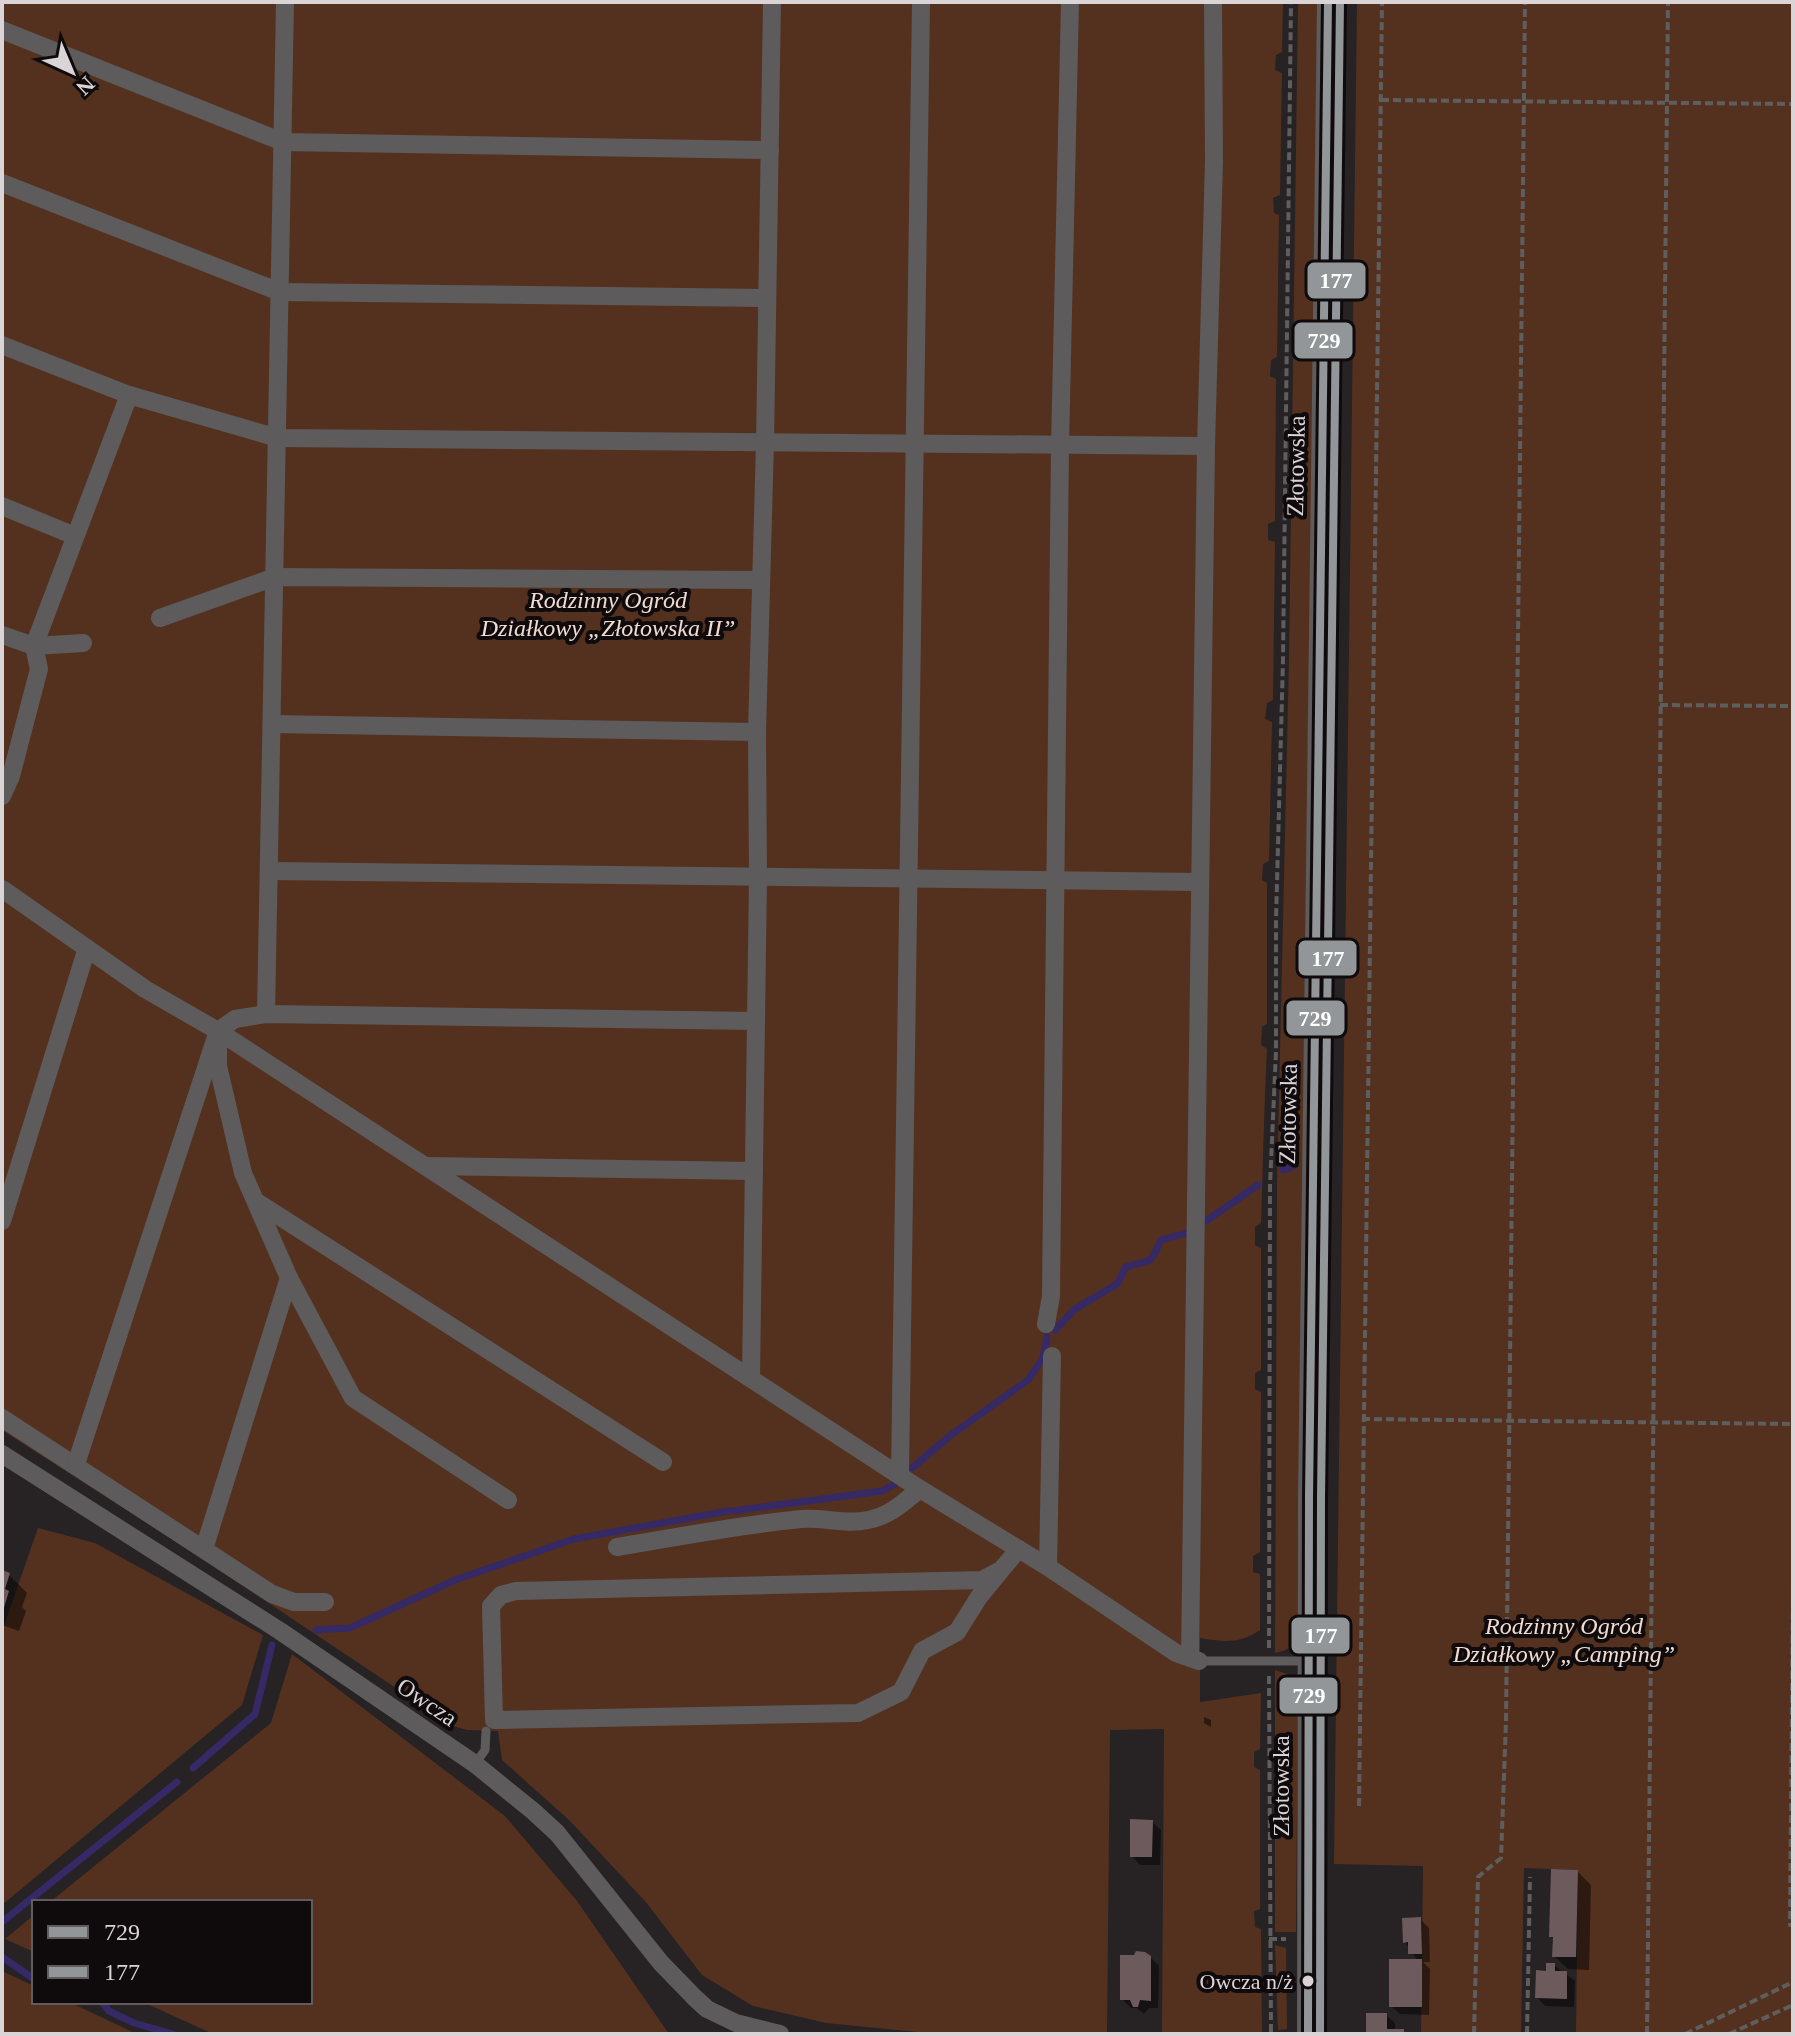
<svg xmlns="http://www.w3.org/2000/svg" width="1795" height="2036" font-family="Georgia,serif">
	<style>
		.green { fill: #54311f }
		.shadow { fill: #0007 }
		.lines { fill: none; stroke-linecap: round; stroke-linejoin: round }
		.stream { stroke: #352966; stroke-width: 7 }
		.building { fill: #6d5a5c }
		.path { stroke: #5f5e5f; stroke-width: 4; stroke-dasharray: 8 4; stroke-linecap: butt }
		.service { stroke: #5d5b5c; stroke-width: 9 }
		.minor { stroke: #5d5b5c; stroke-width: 18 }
		.tertiary { stroke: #5d5b5c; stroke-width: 22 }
		.bus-1-casing { stroke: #0f0b0d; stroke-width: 14 }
		.bus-2-casing { stroke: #0f0b0d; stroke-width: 14 }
		.bus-1 { stroke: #929699; stroke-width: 8 }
		.bus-2 { stroke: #929699; stroke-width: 8 }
		.bus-dot { fill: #dbd4d7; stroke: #0f0b0d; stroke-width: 3 }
		.labels { text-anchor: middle; stroke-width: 8; stroke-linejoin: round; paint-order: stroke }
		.bus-label { font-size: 22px; fill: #dbd4d7; stroke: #0f0b0d; text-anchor: end }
		.street-label { font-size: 24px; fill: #dbd4d7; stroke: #0f0b0d }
		.park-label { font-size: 24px; font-style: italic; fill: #f2dcd1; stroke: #0f0b0d }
		.line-badge { stroke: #0f0b0d; stroke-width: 3 }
		.badge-label { font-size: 22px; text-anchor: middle; font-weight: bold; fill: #fff }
	</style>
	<rect width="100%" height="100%" fill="#272224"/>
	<g class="green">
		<path d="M2,2H1283L1282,52L1276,55L1275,70L1282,73L1280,195L1273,198L1274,213L1279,215L1277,357L1271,360L1270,376L1276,379L1275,521L1268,524V540L1275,542L1273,700L1267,703L1265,719L1272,722L1269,861L1263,864L1262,880L1267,883V1024L1262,1027L1261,1045L1267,1049C1264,1107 1263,1165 1261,1223L1255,1227V1245L1261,1248V1370L1255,1373V1389L1261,1392L1260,1552L1253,1556V1572L1260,1574V1630C1240,1644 1223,1642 1200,1638V1702L1261,1693L1260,1749L1254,1752V1767L1260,1770V1909L1254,1911L1255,1927L1261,1929L1262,2034H1162L1164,1729L1110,1730L1107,2034H938L826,2023L753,2006L702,1975L645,1901L569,1820L502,1760L498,1731L467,1730L453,1726L195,1554L2,1430Z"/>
		<path d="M1298,2H1318L1298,1633C1294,1646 1288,1651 1275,1653L1277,1184L1289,659Z"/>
		<path d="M1357,2H1793V2034H1576L1578,1870L1524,1868L1521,2034H1421L1423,1866L1334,1864Z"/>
		<path d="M38,1528L95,1543L263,1635L242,1705L2,1905V1631Z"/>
		<path d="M292,1654L505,1816L577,1901L669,2034H213L143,2002H310V1902H50L271,1723Z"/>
		<path d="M1275,1670L1290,1675L1298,1689L1296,1932H1275Z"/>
		<path d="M34,1915V1952L5,1939Z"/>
		<path d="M1275,1945L1286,1948L1287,2029L1278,2030Z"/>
		<path d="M2,1971L34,1986V2002H69L137,2034H2Z"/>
	</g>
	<g class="shadow">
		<path d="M2,1572L9,1575L27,1593L22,1607L26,1611L19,1631L2,1625Z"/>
		<path d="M1204,1717L1211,1720V1727L1204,1723Z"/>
		<path d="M1152,1822L1161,1830L1160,1865H1140L1132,1856Z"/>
		<path d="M1577,1871L1591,1885L1589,1970L1568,1969L1554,1956L1555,1940L1551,1936Z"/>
		<path d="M1420,1919L1429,1928L1430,1962H1423L1430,1969L1429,2015L1400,2014L1391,2006L1418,1961L1405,1942Z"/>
		<path d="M1150,1957L1159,1966L1158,2008H1149L1144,2014L1137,2008H1131L1122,1999Z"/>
		<path d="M1554,1965L1575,1981L1574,2007L1545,2006L1537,1997Z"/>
		<path d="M1386,2015L1395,2023V2031H1403L1406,2034H1368Z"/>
	</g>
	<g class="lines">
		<g class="stream">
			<path d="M1283,1170L1294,1166"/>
			<path d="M1206,1221L1258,1185"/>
			<path d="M1055,1330L1075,1309L1117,1284L1126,1267C1152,1258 1148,1269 1161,1240L1190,1232"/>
			<path d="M912,1468L951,1435L1028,1380L1043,1358L1047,1337"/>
			<path d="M733,1511L882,1491L895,1484"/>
			<path d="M316,1630L350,1628L455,1580L574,1539L728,1511"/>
			<path d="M193,1768L255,1714L272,1645"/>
			<path d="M2,1922L177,1782"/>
			<path d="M2,1957L34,1979"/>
			<path d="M102,2002L109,2011L134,2023L173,2034"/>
		</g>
	</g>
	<g class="building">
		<path d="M2,1570L10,1573L5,1589L9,1591L3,1611Z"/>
		<path d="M1130,1819L1153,1820L1152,1857H1130Z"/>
		<path d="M1551,1869L1578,1870L1576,1957H1552L1553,1937H1549Z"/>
		<path d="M1421,1917L1422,1954H1408V1942L1403,1943L1402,1918Z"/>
		<path d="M1136,1951L1145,1952L1151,1956V2001L1140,2000L1138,2007H1133L1130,2000H1120V1955H1134Z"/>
		<rect x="1389" y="1959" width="33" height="48"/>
		<path d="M1546,1963H1555V1971H1567V1999L1535,1998L1536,1970L1546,1971Z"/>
		<path d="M1366,2013H1387V2029H1404V2034H1366Z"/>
	</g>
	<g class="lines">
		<g class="path">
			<path d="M1381,100L1793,104"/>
			<path d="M1660,705L1793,706"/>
			<path d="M1362,1419L1793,1424"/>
			<path d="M1793,1587L1790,1925H1793"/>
			<path d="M1269,1648L1270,1185L1276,1051V920L1283,659L1291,2"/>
			<path d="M1269,1676L1271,2034"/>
			<path d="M1359,1806L1382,2"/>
			<path d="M1269,1939H1286"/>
			<path d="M1474,2034L1478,1877L1501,1858L1506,1721L1525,2"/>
			<path d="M1527,2034L1530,1877"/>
			<path d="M1647,2034L1668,2"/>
			<path d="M1685,2034L1793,1982"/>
			<path d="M1729,2034L1793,2005"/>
		</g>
		<g class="service">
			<path d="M1199,1661H1308"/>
			<path d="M475,1764L485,1750L486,1731"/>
		</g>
		<g class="minor">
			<path d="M2,30L283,142L770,150"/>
			<path d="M2,183L280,292L767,298"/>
			<path d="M2,345L129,395L278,438L1206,446"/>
			<path d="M2,506L75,536"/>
			<path d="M160,618L275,577L761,580"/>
			<path d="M2,635L34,646L83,643"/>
			<path d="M272,724L757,732"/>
			<path d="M2,796L11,776L39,669L34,646L129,395"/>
			<path d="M269,871L1200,882"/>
			<path d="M2,889L145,989L218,1031L920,1489L1048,1567L1176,1653L1199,1661"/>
			<path d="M266,1014L285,2"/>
			<path d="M218,1046V1066L243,1173L289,1278L353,1398L508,1500"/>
			<path d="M426,1166L754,1171"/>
			<path d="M257,1202L663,1462"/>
			<path d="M2,1221L87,948"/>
			<path d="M1046,1324L1051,1296L1060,446L1070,2"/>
			<path d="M751,1377L758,878L757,732L765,443L772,2"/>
			<path d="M2,1418L272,1594L294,1602H325"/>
			<path d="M2,1454L280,1631L475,1764L533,1811L557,1833L661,1963L695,1998L707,2009L736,2023L780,2034"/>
			<path d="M76,1464L218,1031L235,1019L266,1014L756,1021"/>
			<path d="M900,1474L921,2"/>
			<path d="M617,1547C678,1537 739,1525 801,1519C824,1517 845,1525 868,1520C890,1516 904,1502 920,1489"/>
			<path d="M204,1549L289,1278"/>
			<path d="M1048,1567L1052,1356"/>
			<path d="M1001,1570L979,1597L957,1632L922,1651L901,1692L858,1713L494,1720L491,1606L501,1595L516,1591L982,1580L1001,1570L1019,1549"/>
			<path d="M1190,1658L1206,446L1214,161L1213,2"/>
		</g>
		<path class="tertiary" d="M1308,2034L1309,1498L1328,2"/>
		<defs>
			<path id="bus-1" d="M1308,2034L1309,1498L1328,2"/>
			<path id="bus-2" d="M1320,2034L1321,1498L1340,2"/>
		</defs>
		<use href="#bus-1" class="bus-1-casing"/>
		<use href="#bus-2" class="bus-2-casing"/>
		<use href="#bus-1" class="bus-1"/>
		<use href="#bus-2" class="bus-2"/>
	</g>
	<circle class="bus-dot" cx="1308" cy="1981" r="7"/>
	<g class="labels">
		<g class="bus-label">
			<text x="1293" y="1989">Owcza n/ż</text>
		</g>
		<g class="street-label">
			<text transform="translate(1296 466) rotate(-89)" y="8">Złotowska</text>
			<text transform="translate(1288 1114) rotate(-89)" y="8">Złotowska</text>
			<text transform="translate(427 1702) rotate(34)" y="8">Owcza</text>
			<text transform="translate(1281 1786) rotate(-90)" y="8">Złotowska</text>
		</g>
		<g class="park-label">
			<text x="608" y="608">Rodzinny Ogród<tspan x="608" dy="28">Działkowy „Złotowska II”</tspan></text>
			<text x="1564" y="1634">Rodzinny Ogród<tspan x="1564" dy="28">Działkowy „Camping”</tspan></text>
		</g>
	</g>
	<g class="line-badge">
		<rect x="1306" y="261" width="61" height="39" rx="8" fill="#929699"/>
		<rect x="1293" y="321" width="61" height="39" rx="8" fill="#929699"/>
		<rect x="1297" y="939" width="61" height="38" rx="8" fill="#929699"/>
		<rect x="1285" y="999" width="61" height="38" rx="8" fill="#929699"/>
		<rect x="1290" y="1616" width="61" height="39" rx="8" fill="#929699"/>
		<rect x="1278" y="1676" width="61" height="39" rx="8" fill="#929699"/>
	</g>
	<g class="badge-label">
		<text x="1336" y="288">177</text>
		<text x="1324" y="348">729</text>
		<text x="1328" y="966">177</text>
		<text x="1315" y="1026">729</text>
		<text x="1321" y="1643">177</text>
		<text x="1309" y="1703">729</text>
	</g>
	<rect width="1795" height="2036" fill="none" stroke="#dbd4d7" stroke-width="8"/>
	<rect x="32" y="1900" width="280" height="104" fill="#0f0b0d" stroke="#615b5e" stroke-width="2"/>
	<rect x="48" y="1926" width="40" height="12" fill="#929699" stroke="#615b5e" stroke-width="2"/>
	<text x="104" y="1940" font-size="24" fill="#dbd4d7">729</text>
	<rect x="48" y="1966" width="40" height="12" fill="#929699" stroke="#615b5e" stroke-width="2"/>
	<text x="104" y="1980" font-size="24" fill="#dbd4d7">177</text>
	<g transform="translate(72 72) rotate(136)" stroke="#0f0b0d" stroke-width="6" paint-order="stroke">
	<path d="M0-6L14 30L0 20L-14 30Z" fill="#dbd4d7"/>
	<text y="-12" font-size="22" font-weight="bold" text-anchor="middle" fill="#dbd4d7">N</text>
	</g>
</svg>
